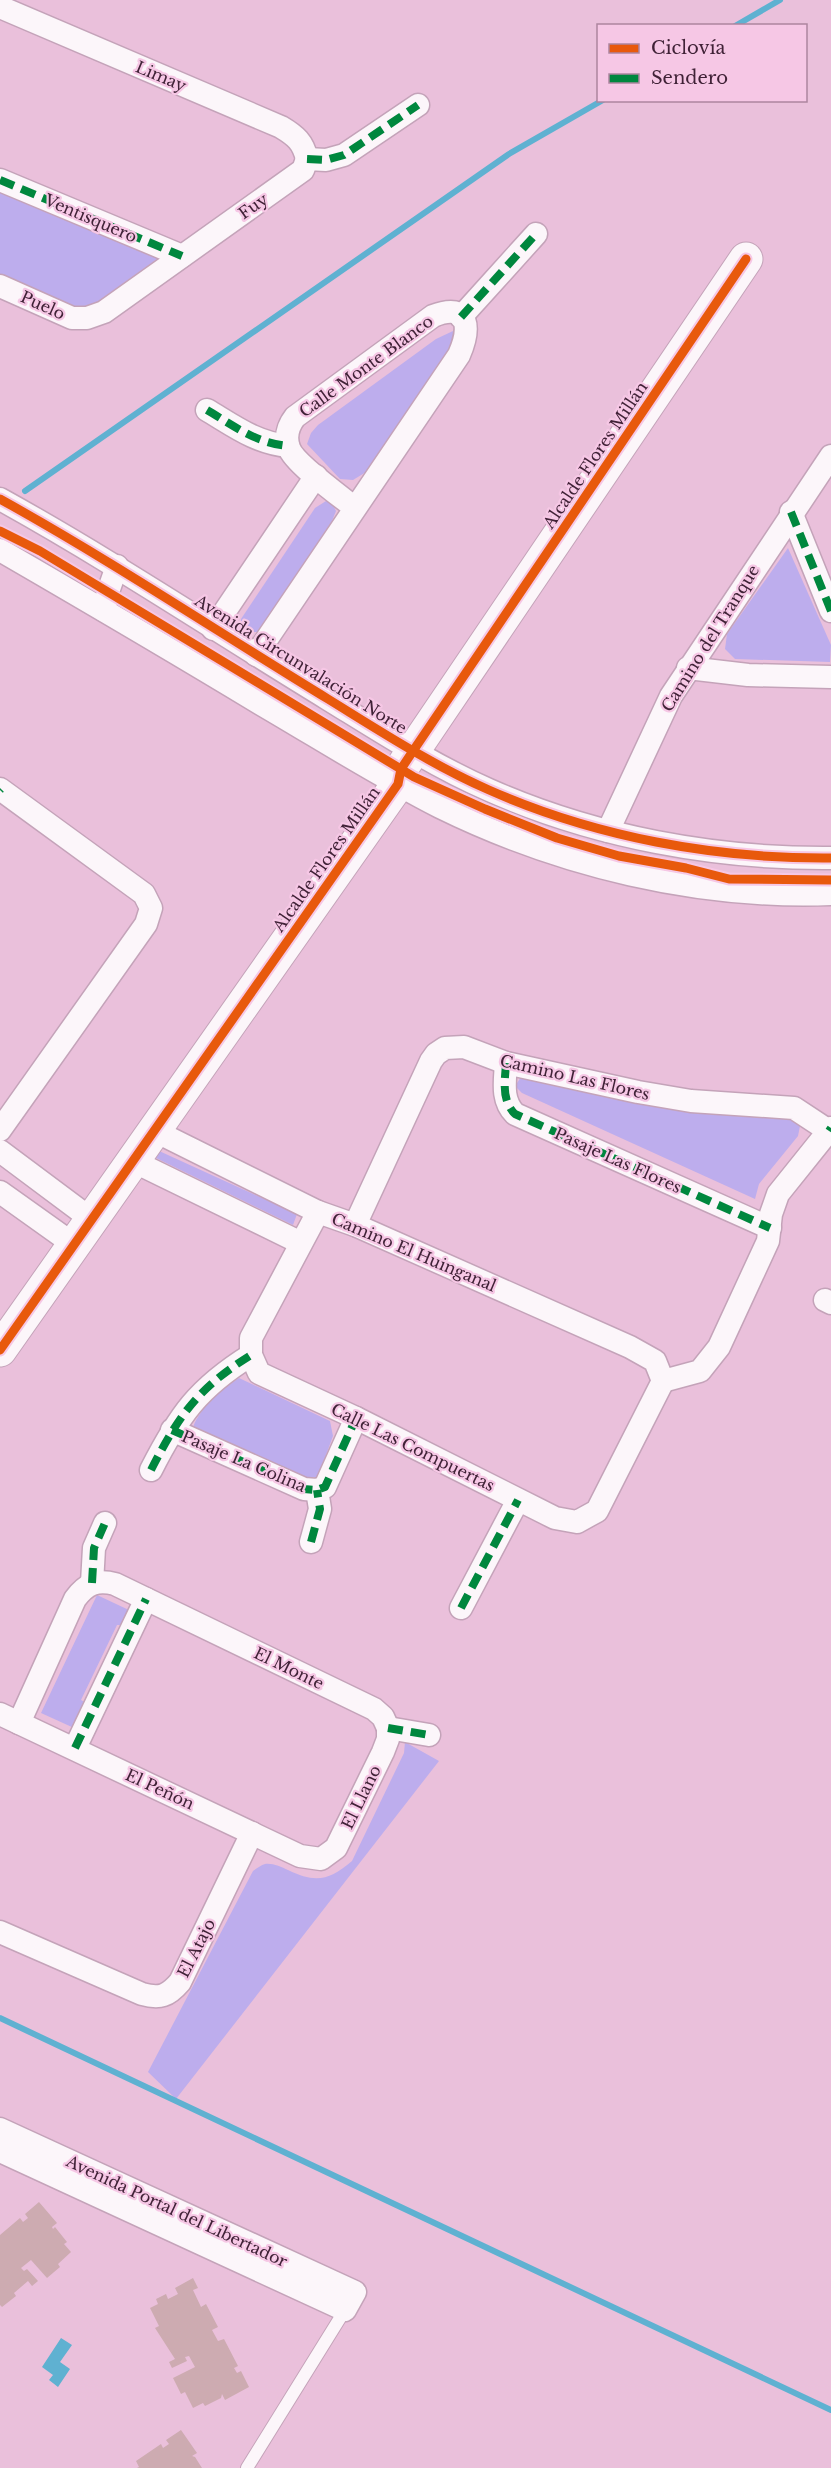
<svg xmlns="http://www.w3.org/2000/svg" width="831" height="2468" font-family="'Libre Baskerville',serif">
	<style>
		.green { fill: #bdaded }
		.water { fill: #5fb1d1 }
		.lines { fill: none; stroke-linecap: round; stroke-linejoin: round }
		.stream { stroke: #5fb1d1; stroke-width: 6 }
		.building { fill: #cdabb1 }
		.lane-casing { stroke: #c4a3b9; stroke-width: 14 }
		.street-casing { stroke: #c4a3b9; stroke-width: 25 }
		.secondary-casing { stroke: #c4a3b9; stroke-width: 35 }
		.lane { stroke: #fcf6fa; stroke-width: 12 }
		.street { stroke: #fcf6fa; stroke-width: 22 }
		.secondary { stroke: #fcf6fa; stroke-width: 33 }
		.quiet { stroke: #00873e; stroke-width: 8; stroke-dasharray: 15 8; stroke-linecap: butt }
		.cycleway-casing { stroke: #f6c7e5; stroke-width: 13 }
		.cycleway { stroke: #e8590c; stroke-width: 9 }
		.labels { text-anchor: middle; stroke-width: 4.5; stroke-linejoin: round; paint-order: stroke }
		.street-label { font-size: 16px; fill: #402237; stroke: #f6c7e5 }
	</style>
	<rect width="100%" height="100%" fill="#eac0db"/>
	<g class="green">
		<path d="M0,190L160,257L93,305L78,310L0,274Z"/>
		<path d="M453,331L458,335L371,469L353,480L340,479L307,444L311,433L318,425L436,339Z"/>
		<path d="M326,501L332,503L336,511L332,521L258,632H247L241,627V619L315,508Z"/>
		<path d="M788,548L831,645L830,662L735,659L725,649L727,634Z"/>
		<path d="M521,1077L793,1118L800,1126L798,1136L759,1184L755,1199L522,1093L515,1086Z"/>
		<path d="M157,1150L297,1214L293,1225L152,1156Z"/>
		<path d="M239,1378L330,1421L333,1436L318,1477L303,1478L193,1427C201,1406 221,1390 239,1378Z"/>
		<path d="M97,1595L131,1611L124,1625H117L81,1700L86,1703L74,1728L41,1713Z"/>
		<path d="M405,1742L439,1761L176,2099L148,2072L253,1871C256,1869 261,1865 265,1864C273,1863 281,1867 288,1870C315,1883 329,1881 352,1861L404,1753Z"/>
	</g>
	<path class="water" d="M61,2338L72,2345L60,2362L70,2369L58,2387L49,2380L53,2375L42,2367Z"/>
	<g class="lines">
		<g class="stream">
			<path d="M735,26L780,0"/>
			<path d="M25,491L509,154L603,100"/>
			<path d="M0,2018L831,2410"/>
		</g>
	</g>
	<g class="building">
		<path d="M39,2202L57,2223L52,2227L53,2229L55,2227L67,2242L64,2244L71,2252L58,2264L60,2267L47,2278L31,2260L21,2268L24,2271L27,2269L38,2281L32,2286L28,2281L14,2293L16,2296L2,2307L0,2305V2235L20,2218L23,2222L28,2218L25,2214Z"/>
		<path d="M193,2278L198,2288L193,2290L201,2307L206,2304L218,2327L212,2330L218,2341L224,2339L238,2366L234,2368L237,2373L241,2371L249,2387L225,2400L222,2394L221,2398L205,2406L203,2403L193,2408L185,2392L181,2394L173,2378L195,2367L189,2356L185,2357L187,2361L172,2368L169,2362L175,2359L155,2328L159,2326L150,2308L158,2304L156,2299L166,2294L168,2299L178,2294L175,2288Z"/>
		<path d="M181,2430L197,2453L192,2456L195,2457L202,2468H137L139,2467L136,2461L161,2444L163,2448L169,2444L166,2440Z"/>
	</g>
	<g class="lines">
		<defs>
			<path id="lane" d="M247,2468L345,2310"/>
			<g id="street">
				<path d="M0,7L281,127C296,136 303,142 307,159"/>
				<path d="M307,159L326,160L344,155L418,105"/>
				<path d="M0,180L182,256"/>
				<path d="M0,286L72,318H87L104,312L303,170L307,159"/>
				<path d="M461,317L536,234"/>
				<path d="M207,410C234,426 256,443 288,446"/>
				<path d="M0,499C112,561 218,632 328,699C380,731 432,765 489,790C595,837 715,859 831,858"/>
				<path d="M791,512L831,611"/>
				<path d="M0,550C88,601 175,652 261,704C321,739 379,776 440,807C560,866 698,899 831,894"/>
				<path d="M104,610L108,592L117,566"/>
				<path d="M213,629L316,476"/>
				<path d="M256,655L459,355C470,330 471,301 433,316L295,417C288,426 285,437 289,448C294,463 340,496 355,508"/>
				<path d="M688,668L748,675L831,677"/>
				<path d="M0,789L144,894L151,908L146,924L0,1130"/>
				<path d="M608,831L671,696L831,456"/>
				<path d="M506,1063C505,1081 501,1100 515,1114L770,1228"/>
				<path d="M155,1131L318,1212L355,1225L630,1347L655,1361L663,1381"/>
				<path d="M0,1151L91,1219"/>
				<path d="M133,1161L301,1243"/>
				<path d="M0,1192L73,1244"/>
				<path d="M318,1212L251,1338V1355L259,1373L356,1418L555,1518L577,1522L597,1511L663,1381"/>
				<path d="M355,1225L431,1061L436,1054L445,1048L464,1047L506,1063L638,1092L691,1101L794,1108L829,1131"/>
				<path d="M825,1300L831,1303"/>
				<path d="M663,1381L700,1371L719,1347L768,1241L771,1214L778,1194L831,1128"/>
				<path d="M172,1430L304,1489L317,1490L325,1487L356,1418"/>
				<path d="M151,1470C179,1415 198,1388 251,1355"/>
				<path d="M311,1542L320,1509L317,1490"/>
				<path d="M92,1583L94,1548L105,1523"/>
				<path d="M461,1608L518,1500"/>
				<path d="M0,1714L300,1856L321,1859L336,1848L383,1752L388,1739V1728"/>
				<path d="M19,1723L75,1599C86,1584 97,1579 115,1584L374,1709L383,1717L388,1728"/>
				<path d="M388,1728L429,1735"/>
				<path d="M75,1748L146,1599"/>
				<path d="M0,1932L142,1994C160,1999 168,1996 180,1982L252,1833"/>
				<path d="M0,2129L355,2292L345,2310L0,2151"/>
			</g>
			<path id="secondary" d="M0,1350L398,784L401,769L413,751L746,259"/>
		</defs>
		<use href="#lane" class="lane-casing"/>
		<use href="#street" class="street-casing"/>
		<use href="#secondary" class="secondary-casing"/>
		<use href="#lane" class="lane"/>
		<use href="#street" class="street"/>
		<use href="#secondary" class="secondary"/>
		<g class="quiet">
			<path d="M307,159L326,160L344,155L418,105"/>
			<path d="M0,180L182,256"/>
			<path d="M461,317L536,234"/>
			<path d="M207,410C234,426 256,443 288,446"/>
			<path d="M791,512L831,611"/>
			<path d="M0,790L1,789"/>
			<path d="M506,1063C505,1081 501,1100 515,1114L770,1228"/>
			<path d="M829,1131L831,1128"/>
			<path d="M172,1430L304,1489L317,1490L325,1487L356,1418"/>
			<path d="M151,1470C179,1415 198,1388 251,1355"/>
			<path d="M311,1542L320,1509L317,1490"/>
			<path d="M92,1583L94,1548L105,1523"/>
			<path d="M461,1608L518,1500"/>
			<path d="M388,1728L429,1735"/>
			<path d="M75,1748L146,1599"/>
		</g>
		<defs>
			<g id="cycleway">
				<path d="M0,499C112,561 218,632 328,699C380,731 432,765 489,790C595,837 715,859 831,858"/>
				<path d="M0,531L40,551L414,777L485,809L557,838L619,856L686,868L729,879L831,880"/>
				<path d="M0,1350L398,784L401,769L413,751L746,259"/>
			</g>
		</defs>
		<use href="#cycleway" class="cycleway-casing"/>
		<use href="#cycleway" class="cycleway"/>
	</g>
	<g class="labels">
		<g class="street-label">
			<text transform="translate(161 76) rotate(23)" y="6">Limay</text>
			<text transform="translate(253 206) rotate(-35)" y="6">Fuy</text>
			<text transform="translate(91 218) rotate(23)" y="6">Ventisquero</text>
			<text transform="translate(43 305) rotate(24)" y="6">Puelo</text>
			<text transform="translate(366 366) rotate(-36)" y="6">Calle Monte Blanco</text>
			<text transform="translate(595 455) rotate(-56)" y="6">Alcalde Flores Millán</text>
			<text transform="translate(710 638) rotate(-58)" y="6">Camino del Tranque</text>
			<text transform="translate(301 664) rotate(32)" y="6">Avenida Circunvalación Norte</text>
			<text transform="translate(326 859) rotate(-55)" y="6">Alcalde Flores Millán</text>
			<text transform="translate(575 1077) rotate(13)" y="6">Camino Las Flores</text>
			<text transform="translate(618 1160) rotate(24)" y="6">Pasaje Las Flores</text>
			<text transform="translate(414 1252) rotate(23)" y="6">Camino El Huinganal</text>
			<text transform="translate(413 1447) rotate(26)" y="6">Calle Las Compuertas</text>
			<text transform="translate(244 1461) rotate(23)" y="6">Pasaje La Colina</text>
			<text transform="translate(289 1668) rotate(26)" y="6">El Monte</text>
			<text transform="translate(160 1789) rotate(25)" y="6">El Peñón</text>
			<text transform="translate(361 1797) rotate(-64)" y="6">El Llano</text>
			<text transform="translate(196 1948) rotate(-63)" y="6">El Atajo</text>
			<text transform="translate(177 2211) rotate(25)" y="6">Avenida Portal del Libertador</text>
		</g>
	</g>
	<rect x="597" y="24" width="210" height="78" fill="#f6c7e5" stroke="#ad859f" stroke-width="1.5"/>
	<rect x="609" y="44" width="30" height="9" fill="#e8590c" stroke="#ad859f" stroke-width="1.5"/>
	<text x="651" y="54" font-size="18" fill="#402237">Ciclovía</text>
	<rect x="609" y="74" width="30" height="9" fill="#00873e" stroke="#ad859f" stroke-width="1.5"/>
	<text x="651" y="84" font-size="18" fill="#402237">Sendero</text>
</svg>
